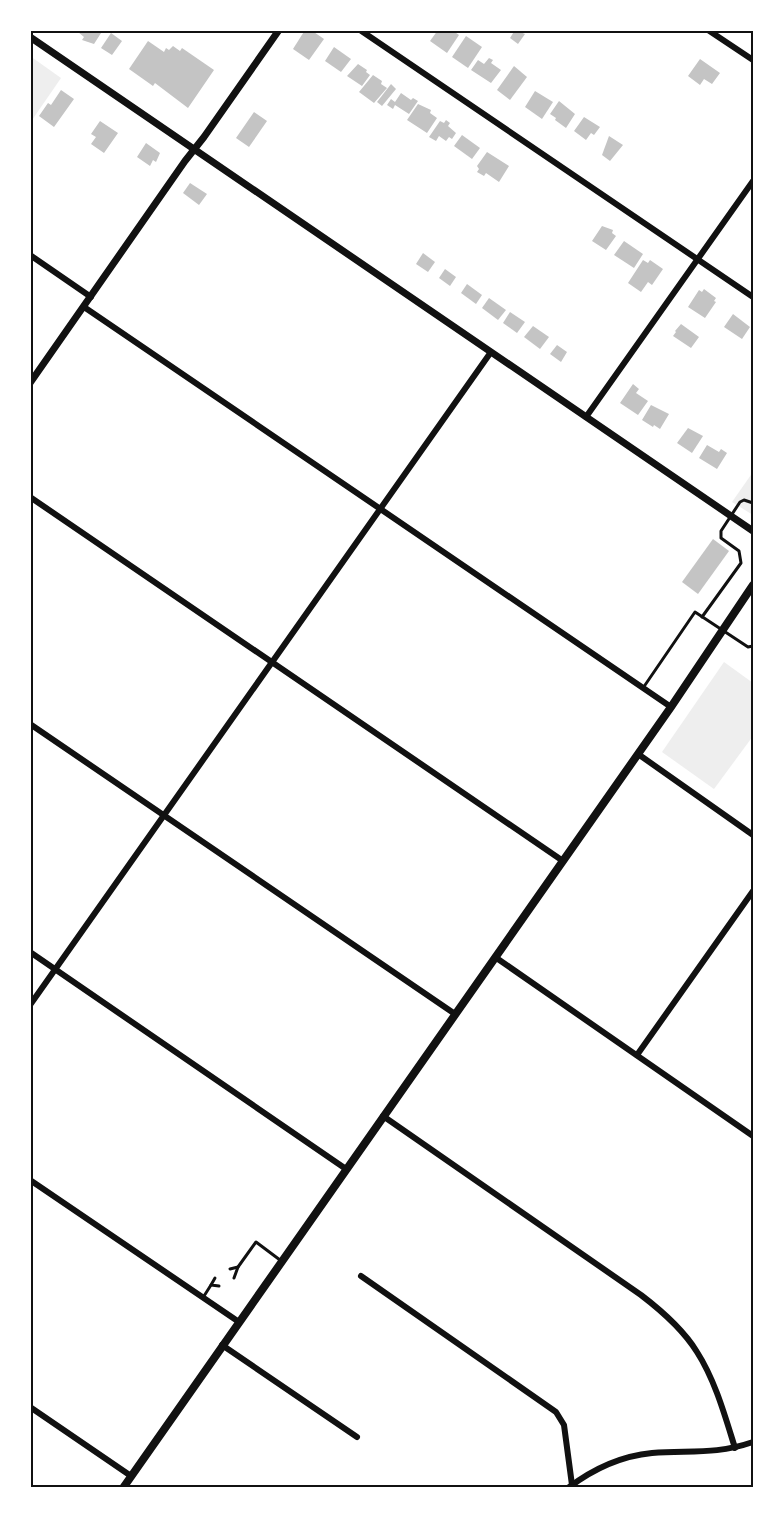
<svg xmlns="http://www.w3.org/2000/svg" width="783" height="1518" font-family="Quicksand,sans-serif">
	<style>
		.green { fill: #eee }
		.building { fill: #c4c4c4 }
		.lines { fill: none; stroke-linecap: round; stroke-linejoin: round }
		.service { stroke: #111; stroke-width: 3 }
		.minor { stroke: #111; stroke-width: 6 }
		.tertiary { stroke: #111; stroke-width: 7 }
		.secondary { stroke: #111; stroke-width: 8 }
		.neatline { fill: none; stroke: #111; stroke-width: 2 }
	</style>
	<rect width="100%" height="100%" fill="#fff"/>
	<g class="green">
		<path d="M30,56L61,78L30,123Z"/>
		<path d="M753,472V515L732,502Z"/>
		<path d="M724,662L753,683V736L714,789L662,752Z"/>
	</g>
	<g class="building">
		<path d="M79,30H103L94,44L82,40L84,37L78,32Z"/>
		<path d="M305,30H311L324,39L309,60L293,49Z"/>
		<path d="M438,30H452L459,35L447,53L430,41Z"/>
		<path d="M515,30L525,34L518,44L510,38Z"/>
		<path d="M111,33L122,41L112,55L101,48Z"/>
		<path d="M466,36L482,47L468,68L452,57Z"/>
		<path d="M148,41L164,52L166,48L169,50L173,46L180,51L182,48L214,70L188,108L155,83L153,86L129,69Z"/>
		<path d="M334,47L351,59L341,72L325,61Z"/>
		<path d="M489,58L493,60L491,63L501,70L491,83L471,70L478,60L484,64Z"/>
		<path d="M700,59L720,73L712,84L704,79L700,85L688,76Z"/>
		<path d="M358,64L367,70L366,72L370,75L362,86L347,76Z"/>
		<path d="M514,66L527,77L510,100L497,90Z"/>
		<path d="M373,75L382,81L381,84L387,88L374,103L359,92Z"/>
		<path d="M391,84L396,89L382,106L377,102Z"/>
		<path d="M61,90L74,99L54,127L39,116L48,103L51,105Z"/>
		<path d="M535,91L553,102L542,119L525,107Z"/>
		<path d="M401,93L411,100L413,98L418,101L409,114L395,105L393,109L387,105L391,99L395,102Z"/>
		<path d="M559,101L575,114L566,128L555,120L556,118L550,114Z"/>
		<path d="M418,104L431,110L430,113L437,118L427,133L407,120Z"/>
		<path d="M254,112L267,121L249,147L236,138Z"/>
		<path d="M584,117L600,127L594,135L591,133L586,140L574,131Z"/>
		<path d="M446,120L450,123L448,126L456,133L452,139L449,137L446,141L439,136L436,141L429,137L440,121L444,123Z"/>
		<path d="M100,121L118,133L104,153L91,144L96,137L91,134Z"/>
		<path d="M462,135L480,148L472,159L454,146Z"/>
		<path d="M609,136L623,145L610,161L602,155Z"/>
		<path d="M146,143L160,153L156,162L153,160L150,166L137,157Z"/>
		<path d="M487,152L509,166L499,182L486,173L484,176L477,172L479,169L477,166Z"/>
		<path d="M190,183L207,194L199,205L183,193Z"/>
		<path d="M602,226L613,230L612,233L616,236L606,250L592,241Z"/>
		<path d="M624,241L643,254L634,268L614,255Z"/>
		<path d="M423,253L435,262L428,272L416,264Z"/>
		<path d="M643,260L648,263L650,260L663,269L652,285L648,282L641,292L628,283Z"/>
		<path d="M445,269L456,277L450,286L439,278Z"/>
		<path d="M467,284L482,295L476,304L461,293Z"/>
		<path d="M704,289L716,298L714,301L716,302L705,318L688,307L699,290L702,292Z"/>
		<path d="M489,298L506,310L498,320L482,308Z"/>
		<path d="M510,312L525,322L517,333L503,323Z"/>
		<path d="M733,314L750,327L742,339L724,327Z"/>
		<path d="M681,324L699,337L691,348L673,336L676,332L675,331Z"/>
		<path d="M533,326L549,337L540,349L524,337Z"/>
		<path d="M557,345L567,352L561,362L550,354Z"/>
		<path d="M633,384L639,389L636,393L648,401L638,415L620,403Z"/>
		<path d="M651,405L669,414L660,429L654,425L653,427L642,420Z"/>
		<path d="M688,428L703,436L692,453L677,443Z"/>
		<path d="M707,445L719,452L721,449L727,453L717,469L699,458Z"/>
		<path d="M713,539L729,551L698,594L682,582Z"/>
	</g>
	<g class="lines">
		<g class="service">
			<path d="M702,617L741,563L739,551L721,538V531L740,502L744,500L753,503"/>
			<path d="M643,688L695,612L748,647L753,646"/>
			<path d="M230,1269L238,1267L256,1242L280,1260"/>
			<path d="M215,1278L211,1285L219,1286"/>
			<path d="M234,1278L238,1267"/>
			<path d="M204,1296L211,1285"/>
		</g>
		<g class="minor">
			<path d="M360,30L753,297"/>
			<path d="M708,30L753,60"/>
			<path d="M30,255L91,297"/>
			<path d="M84,307L671,707"/>
			<path d="M586,417L753,181"/>
			<path d="M30,497L563,861"/>
			<path d="M30,724L455,1014"/>
			<path d="M638,754L753,835"/>
			<path d="M30,952L346,1169"/>
			<path d="M495,957L753,1136"/>
			<path d="M30,1005L491,352"/>
			<path d="M637,1055L753,891"/>
			<path d="M383,1116L641,1295C662,1311 683,1329 697,1352C715,1380 725,1416 735,1448"/>
			<path d="M30,1180L239,1322"/>
			<path d="M361,1276L556,1412L564,1425L572,1485"/>
			<path d="M222,1345L357,1437"/>
			<path d="M30,1407L131,1476"/>
			<path d="M568,1488C593,1469 621,1456 652,1453C690,1450 715,1455 753,1442"/>
		</g>
		<g class="tertiary">
			<path d="M30,37L753,531"/>
			<path d="M30,383L185,161L204,137L279,30"/>
		</g>
		<path class="secondary" d="M123,1488L671,707L753,585"/>
	</g>
	<rect width="783" height="1518" fill="none" stroke="#ffffff" stroke-width="63"/>
	<rect x="32" y="32" width="720" height="1454" class="neatline"/>
</svg>
